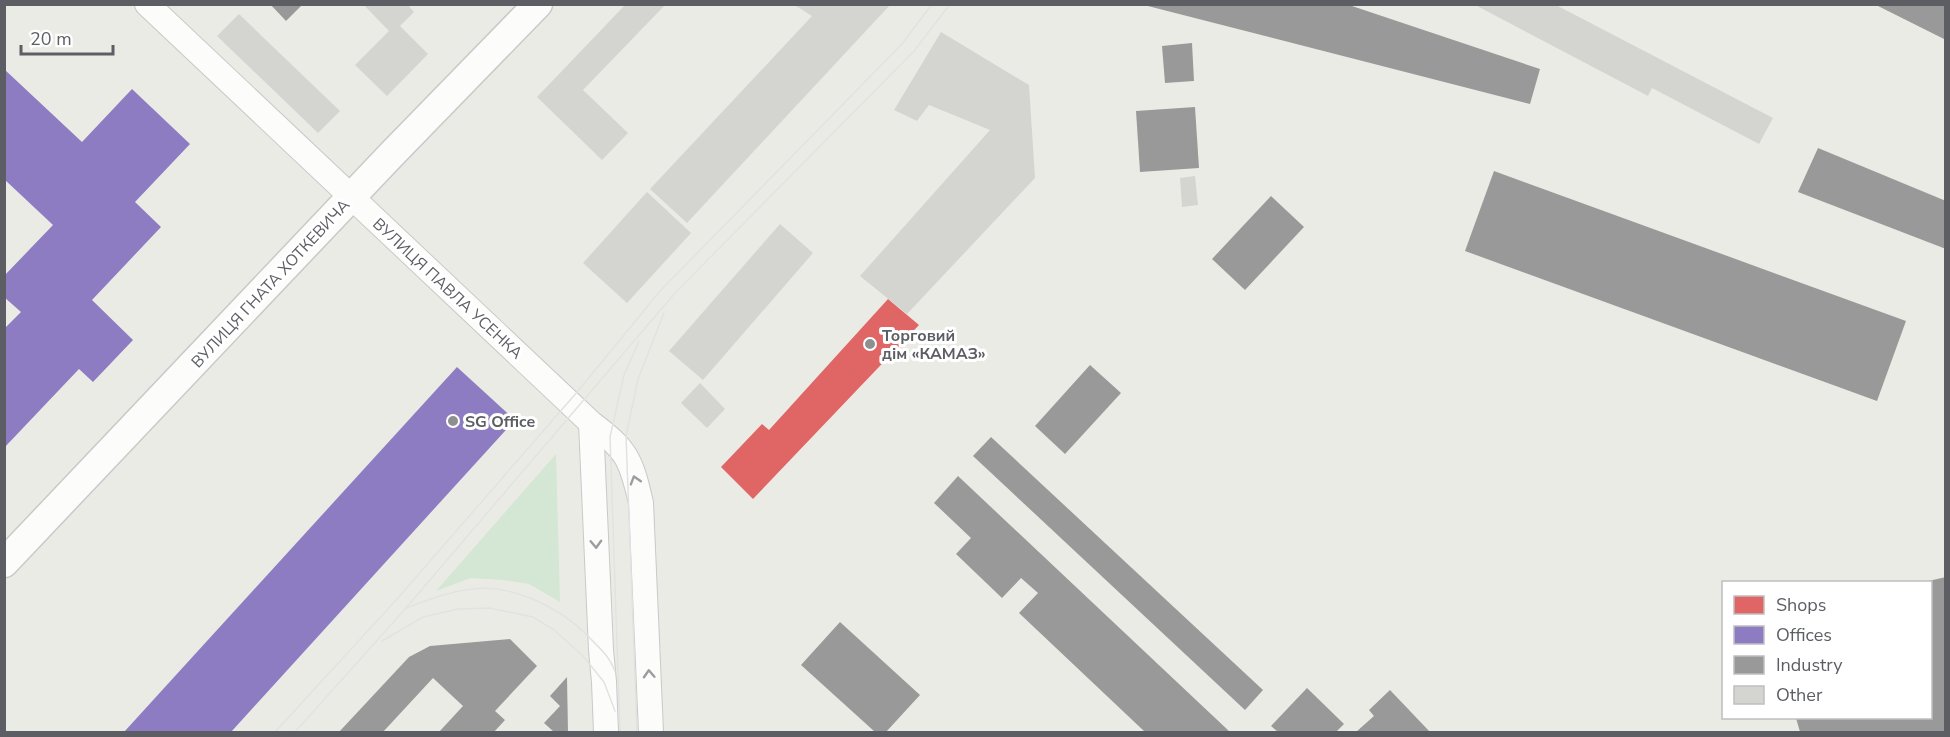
<svg xmlns="http://www.w3.org/2000/svg" width="1950" height="737" font-family="'Nunito Sans',sans-serif">
	<style>
		.green { fill: #d4e6d4 }
		.shops { fill: #e06666 }
		.offices { fill: #8e7cc3 }
		.industry { fill: #999 }
		.building { fill: #d4d4d1 }
		.lines { fill: none; stroke-linecap: round; stroke-linejoin: round }
		.minor-casing { stroke: #c8c9c8; stroke-width: 26 }
		.tertiary-casing { stroke: #c8c9c8; stroke-width: 31 }
		.minor { stroke: #fcfcfb; stroke-width: 24 }
		.tertiary { stroke: #fcfcfb; stroke-width: 28 }
		.tram { stroke: #e2e2e2; stroke-width: 1.5 }
		.oneway { stroke: #9c9da0 }
		.poi-dot { fill: #8e8f91; stroke: #fff; stroke-width: 2 }
		.labels { text-anchor: middle; stroke-width: 6; stroke-linejoin: round; paint-order: stroke }
		.street-label { font-size: 16px; fill: #5c5e63; stroke: #fff }
		.poi-label { font-size: 16px; font-weight: bold; fill: #5c5e63; stroke: #fff; text-anchor: start }
	</style>
	<rect width="100%" height="100%" fill="#ebebe6"/>
	<path class="green" d="M556,454L560,602L529,584L503,580L471,578L436,591Z"/>
	<path class="shops" d="M888,299L919,325L753,499L721,467L762,424L769,430Z"/>
	<g class="offices">
		<path d="M4,69L82,142L132,89L190,144L135,202L161,227L92,300L133,340L93,382L79,369L4,448V329L21,312L4,297V276L53,225L4,179Z"/>
		<path d="M457,367L515,420L231,732H124Z"/>
	</g>
	<g class="industry">
		<path d="M270,4H303L286,21Z"/>
		<path d="M1140,4H1346L1540,69L1530,104Z"/>
		<path d="M1874,4H1946V40Z"/>
		<path d="M1192,43L1194,81L1165,83L1162,46Z"/>
		<path d="M1195,107L1199,168L1140,172L1136,111Z"/>
		<path d="M1818,148L1946,201V249L1798,192Z"/>
		<path d="M1494,171L1906,321L1877,401L1465,251Z"/>
		<path d="M1271,196L1304,227L1245,290L1212,259Z"/>
		<path d="M1090,365L1121,393L1065,454L1035,426Z"/>
		<path d="M991,437L1263,690L1245,710L973,456Z"/>
		<path d="M958,476L1230,732H1145L1019,613L1038,593L1021,578L1002,598L956,554L971,538L934,503Z"/>
		<path d="M1946,577V732H1800L1796,718H1930V582H1924Z"/>
		<path d="M840,622L920,695L886,732H875L801,665Z"/>
		<path d="M510,639L537,666L495,711L505,720L494,732H439L463,706L433,678L383,732H339L409,657L430,646Z"/>
		<path d="M567,677L568,732H554L544,723L560,706L550,696Z"/>
		<path d="M1307,688L1344,724L1336,732H1278L1271,726Z"/>
		<path d="M1390,690L1430,732H1356L1374,716L1369,710Z"/>
	</g>
	<g class="building">
		<path d="M363,4H407L414,12L400,26L428,54L387,96L355,65L389,31Z"/>
		<path d="M626,4H666L583,90L628,133L602,160L537,97Z"/>
		<path d="M793,4H891L687,223L650,189L812,16Z"/>
		<path d="M1478,5H1556L1773,118L1759,144L1652,88L1648,96L1477,6Z"/>
		<path d="M239,14L340,111L318,133L217,36Z"/>
		<path d="M941,32L1029,85L1035,178L907,314L860,276L990,130L929,105L917,121L894,110Z"/>
		<path d="M1195,176L1198,205L1182,207L1180,178Z"/>
		<path d="M647,192L691,233L627,303L583,263Z"/>
		<path d="M780,224L813,253L703,380L669,351Z"/>
		<path d="M700,383L725,409L707,428L681,403Z"/>
	</g>
	<g class="lines">
		<defs>
			<g id="minor">
				<path d="M147,4L591,423C627,450 631,459 641,503L651,732"/>
				<path d="M591,423L601,650L604,682L606,732"/>
			</g>
			<path id="tertiary" d="M4,563L391,155L538,4"/>
		</defs>
		<use href="#minor" class="minor-casing"/>
		<use href="#tertiary" class="tertiary-casing"/>
		<use href="#minor" class="minor"/>
		<use href="#tertiary" class="tertiary"/>
		<g class="tram">
			<path d="M406,608C428,600 450,591 474,589C513,584 560,608 587,635C599,648 609,655 615,671"/>
			<path d="M382,641L423,617L458,609L489,608L533,617L554,630L583,656L604,682L615,711"/>
			<path d="M275,732L397,599L578,391L660,291L902,44L932,4"/>
			<path d="M295,732L406,608L675,293L914,51L950,4"/>
			<path d="M620,732L610,437L624,375L639,341"/>
			<path d="M637,732L626,436L638,379L664,313"/>
		</g>
	</g>
	<defs><path id="oneway-chevron" d="M-2-3.5L2.5 0L-2 3.5" fill="none" stroke-width="1.6" stroke-linecap="round" stroke-linejoin="round" transform="scale(1.5)"/></defs>
	<g class="oneway">
		<use href="#oneway-chevron" transform="translate(635 480) rotate(-107)"/>
		<use href="#oneway-chevron" transform="translate(596 544) rotate(88)"/>
		<use href="#oneway-chevron" transform="translate(649 674) rotate(-93)"/>
	</g>
	<g class="poi-dot">
		<circle cx="870" cy="344" r="6"/>
		<circle cx="453" cy="421" r="6"/>
	</g>
	<g class="labels">
		<g class="street-label">
			<text transform="translate(270 283) rotate(-47)" y="6">ВУЛИЦЯ ГНАТА ХОТКЕВИЧА</text>
			<text transform="translate(448 288) rotate(43)" y="6">ВУЛИЦЯ ПАВЛА УСЕНКА</text>
		</g>
		<g class="poi-label">
			<text x="882" y="341">Торговий<tspan x="882" dy="18">дім «КАМАЗ»</tspan></text>
			<text x="465" y="427">SG Office</text>
		</g>
	</g>
	<rect width="1950" height="737" fill="none" stroke="#5c5e63" stroke-width="12"/>
	<rect x="1722" y="581" width="210" height="138" fill="#ffffff" stroke="#bebfc1" stroke-width="1.5"/>
	<rect x="1734" y="596" width="30" height="18" fill="#e06666" stroke="#bebfc1" stroke-width="1.5"/>
	<text x="1776" y="611" font-size="18" fill="#5c5e63">Shops</text>
	<rect x="1734" y="626" width="30" height="18" fill="#8e7cc3" stroke="#bebfc1" stroke-width="1.5"/>
	<text x="1776" y="641" font-size="18" fill="#5c5e63">Offices</text>
	<rect x="1734" y="656" width="30" height="18" fill="#999999" stroke="#bebfc1" stroke-width="1.5"/>
	<text x="1776" y="671" font-size="18" fill="#5c5e63">Industry</text>
	<rect x="1734" y="686" width="30" height="18" fill="#d4d4d1" stroke="#bebfc1" stroke-width="1.5"/>
	<text x="1776" y="701" font-size="18" fill="#5c5e63">Other</text>
	<path d="M21 45v9h92v-9" fill="none" stroke="#5c5e63" stroke-width="3"/>
	<text x="30" y="45" font-size="18" fill="#5c5e63" stroke="#ffffff" stroke-width="4.5" paint-order="stroke">20 m</text>
</svg>
